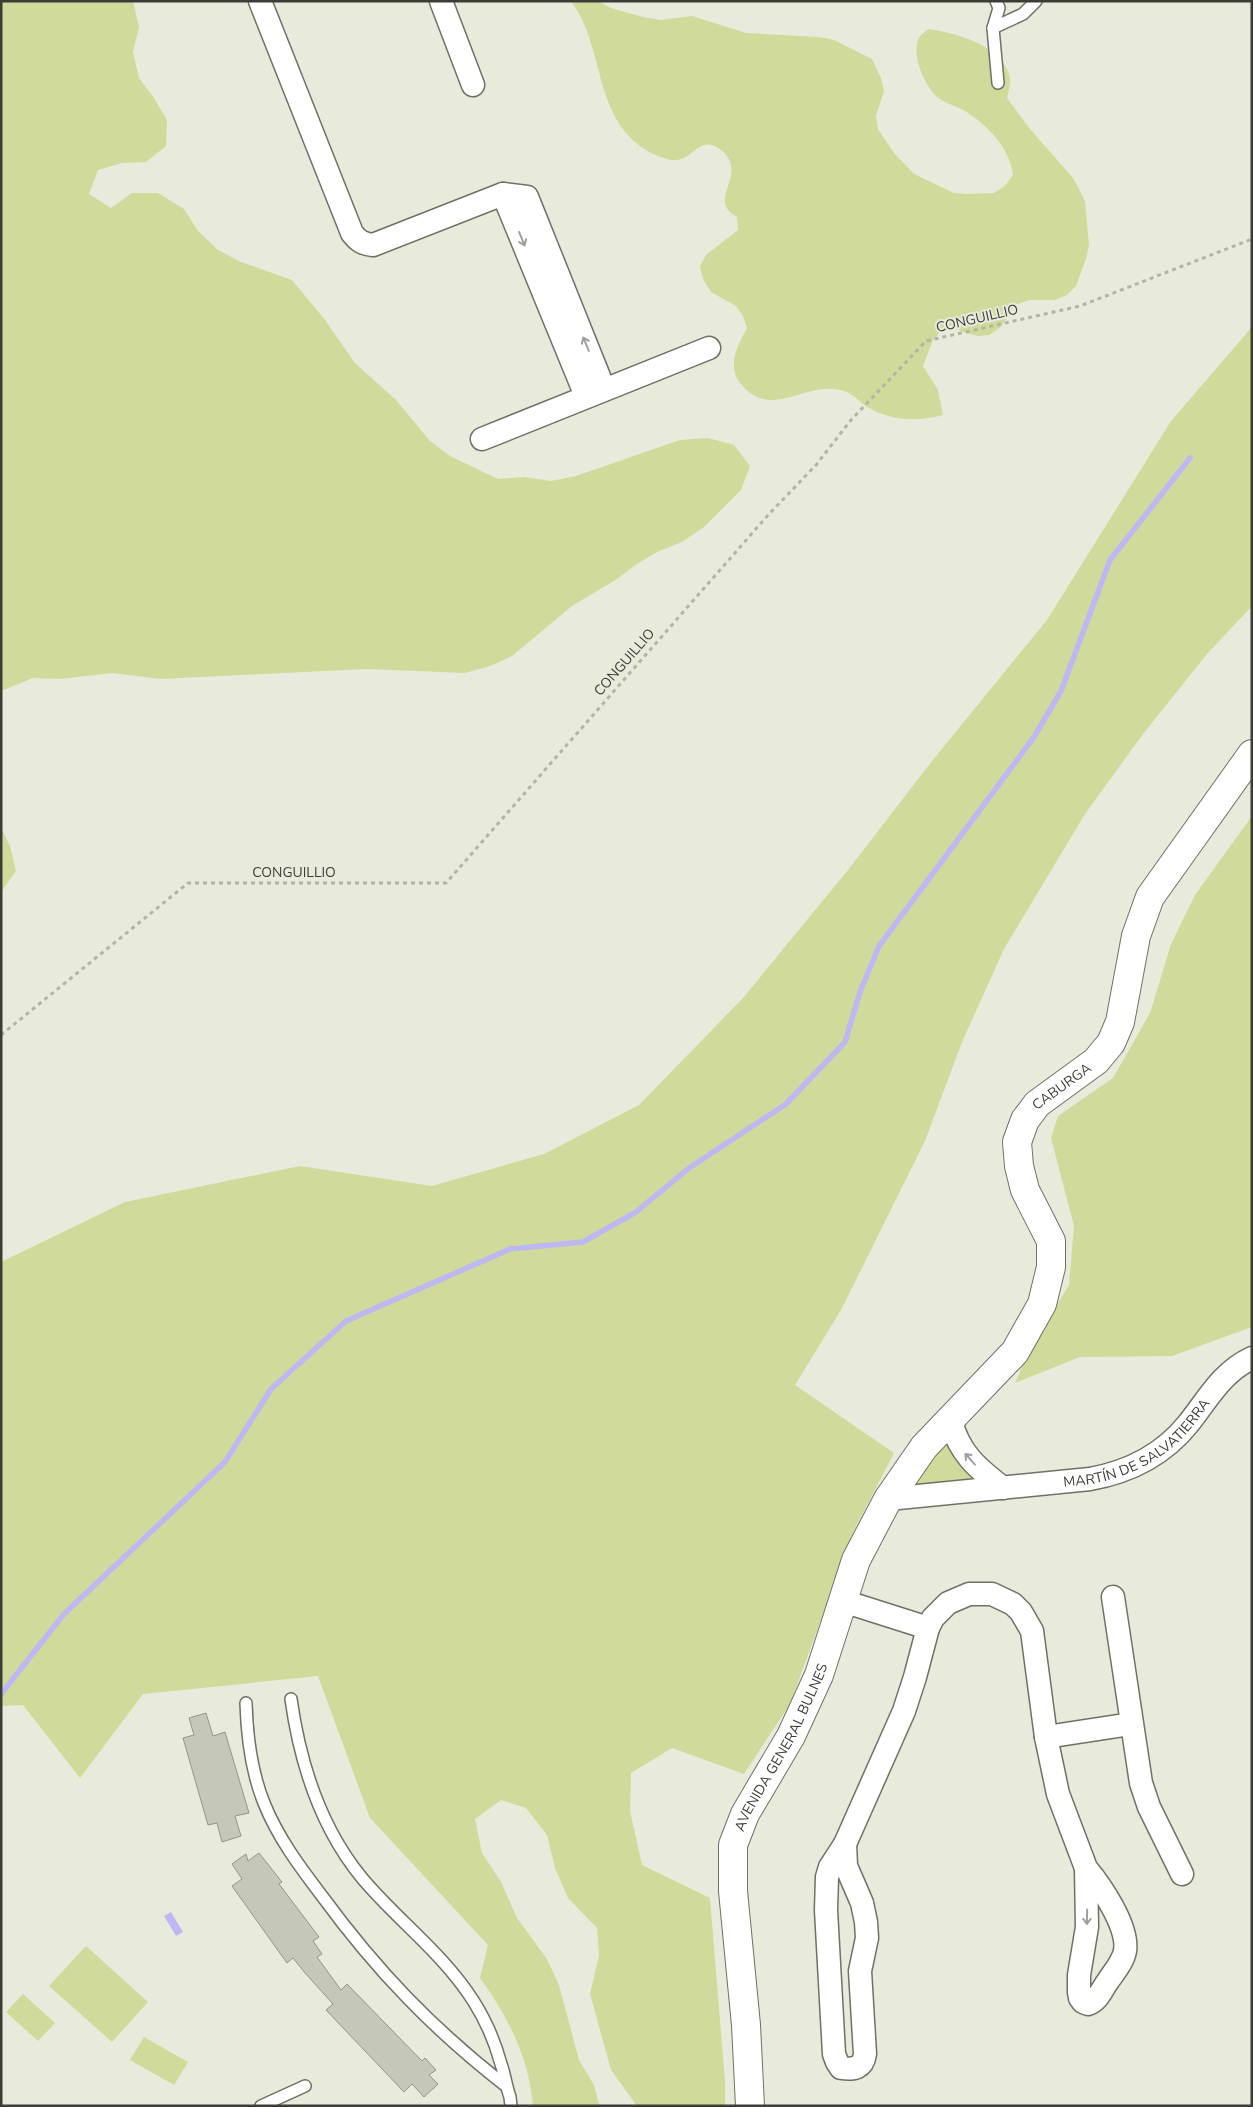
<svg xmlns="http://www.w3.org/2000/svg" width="1253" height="2107" font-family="'Nunito Sans',sans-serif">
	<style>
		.green { fill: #d0da9a }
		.water { fill: #bdb8f4 }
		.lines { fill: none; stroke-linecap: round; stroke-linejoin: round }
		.stream { stroke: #bdb8f4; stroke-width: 5.5 }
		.building { fill: #c5c8b9; stroke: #929587 }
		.service-casing { stroke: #6f7164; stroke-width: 14 }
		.minor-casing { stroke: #6f7164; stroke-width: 25 }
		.tertiary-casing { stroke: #6f7164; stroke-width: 30 }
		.path { stroke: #b2b4a8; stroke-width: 3; stroke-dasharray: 4 4; stroke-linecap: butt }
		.service { stroke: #fff; stroke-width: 11 }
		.minor { stroke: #fff; stroke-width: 22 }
		.tertiary { stroke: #fff; stroke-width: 28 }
		.oneway { stroke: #9e9e9b }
		.labels { text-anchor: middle; stroke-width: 4; stroke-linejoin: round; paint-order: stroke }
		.street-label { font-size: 14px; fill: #3c3d37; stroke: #e8ebdc }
	</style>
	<rect width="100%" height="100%" fill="#e8ebdc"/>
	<g class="green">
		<path d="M1,1H133L139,27L133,52L139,78L154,98L167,120L166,146L146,162L122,163L98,170L89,194L111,208L132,193H158L184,209L198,231L218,250L241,262L292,280L325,320L355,363L396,400L430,441L450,456L498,479L524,477L551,481L576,476L680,440L708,438L734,445L750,466L741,490L704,527L682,542L659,551L637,564L617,579L572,606L512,656L490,666L465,673L366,669L161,679L112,673L60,679L33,678L1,691Z"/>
		<path d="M571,1H598L611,8L643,17L661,20L692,16L746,33L819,37L834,40L872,59L881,78L884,91L876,116L878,129L894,153L914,174L954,193L966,194L994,193L1005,186L1013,175C1010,148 986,123 963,110C954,105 944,103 936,96C924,84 912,56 918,40C920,35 925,32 928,29C955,33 995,43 1008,71C1012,80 1009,90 1007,98L1030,129L1073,178L1079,189L1085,201L1089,245L1086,259L1076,286L1067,295L1055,300H1029L1015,305L1001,327L989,335L978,336L966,333L953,328L941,331L933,340L923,366L938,390L943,415C918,422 889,421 866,406C858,401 854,394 844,391C806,379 772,422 741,384C726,366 738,345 747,328L743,316L736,306L711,292L703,279L700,266L706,255L738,230L737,217C734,215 730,213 728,210C715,193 747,172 721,150C701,134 694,158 677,160C669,161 658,156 651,153C591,120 607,50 571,1Z"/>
		<path d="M1252,327V606L1207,654L1143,734L1085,814L1004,949L962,1042L925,1141L841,1310L795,1385L894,1453L854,1530L790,1704L744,1774L672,1748L631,1773L630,1811L642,1865L710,1898L725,2082V2106H637L611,2070L590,1994L599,1955L597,1928L568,1898L555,1868L547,1835L526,1808L501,1800L475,1819L482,1853L501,1882L517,1918L547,1959L559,1985L579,2060L594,2085L599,2105L533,2106C529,2058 508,2016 480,1978L488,1945L370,1818L318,1676L143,1694L80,1778L23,1705L1,1706V1262L125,1202L300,1166L432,1186L544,1154L639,1105L743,998L848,870L932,761L1047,620L1171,421Z"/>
		<path d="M1252,816V1327L1172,1356L1080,1357L1015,1383L1029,1350L1069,1285L1074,1226L1051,1138L1058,1116L1113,1078L1150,1013L1171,944L1195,895Z"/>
		<path d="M1,828L10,846L16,871L1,892Z"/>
		<path d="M945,1445H952L971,1474L970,1479L918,1486L916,1482Z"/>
		<path d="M86,1946L148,2002L112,2042L49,1986Z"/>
		<path d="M23,1994L55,2023L38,2041L6,2012Z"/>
		<path d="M144,2037L188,2062L174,2085L130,2060Z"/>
	</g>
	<path class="water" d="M171,1912L183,1932L176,1936L164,1916Z"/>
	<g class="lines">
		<path class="stream" d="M1,1694L64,1614L225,1462L271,1389L346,1321L510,1249L583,1242L636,1212L689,1168L786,1104L845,1042L860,992L879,946L1034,737L1061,691L1110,560L1190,458"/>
	</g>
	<g class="building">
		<path d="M206,1713L213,1736L225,1732L249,1813L235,1816L241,1836L222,1842L217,1823L208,1825L183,1738L194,1735L189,1718Z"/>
		<path d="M259,1853L282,1882L279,1884L319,1937L313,1941L322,1954L317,1957L341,1990L347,1984L422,2061L425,2058L436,2070L429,2075L438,2084L424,2097L412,2084L404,2092L326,2010L333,2004L305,1973L293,1958L287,1963L232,1886L242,1879L232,1864L246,1854L248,1861Z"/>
	</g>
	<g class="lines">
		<defs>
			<g id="service">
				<path d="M993,28L999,8L996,1"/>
				<path d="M998,83L993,28L1023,14L1036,1"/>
				<path d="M291,1699C300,1763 320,1827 362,1878C397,1920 444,1954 474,2002C486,2021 495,2042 501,2064C505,2075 506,2086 510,2097L511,2106"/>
				<path d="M246,1703C247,1737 251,1771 264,1803C278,1838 300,1867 322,1896C377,1971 433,2029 506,2086"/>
				<path d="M261,2106L305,2086"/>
			</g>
			<g id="minor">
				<path d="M260,1L352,233C358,241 363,244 373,245L503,194L527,197L604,389"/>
				<path d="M441,1L473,85"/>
				<path d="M503,194L586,396"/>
				<path d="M482,439L709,348"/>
				<path d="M951,1421C959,1453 977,1468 1003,1488"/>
				<path id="s1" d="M888,1499L1090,1479C1129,1472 1163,1455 1188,1424C1208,1399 1222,1372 1252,1358"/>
				<path d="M1113,1597L1141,1783L1149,1807L1182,1874"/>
				<path d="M843,1601L928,1628"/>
				<path d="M1046,1737L1131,1724"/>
				<path d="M845,1844L904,1711L915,1677L928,1628L933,1618L948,1603L969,1594H992L1013,1604L1021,1612L1032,1631L1046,1737L1058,1794L1086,1868L1087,1927L1079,1975V1992L1080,1998L1083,2002L1088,2004C1098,2001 1102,1989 1108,1981C1114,1972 1123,1962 1125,1951C1129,1927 1101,1886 1086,1868"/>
				<path d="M845,1844L846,1866L862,1903L866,1922L867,1938L860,1971L865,2054C863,2068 854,2070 841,2068L837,2062L834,2054L826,1910L827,1877L830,1867Z"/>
			</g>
			<g id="tertiary">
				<path id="s2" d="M750,2106L746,2025L733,1891V1845L745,1814L791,1736L819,1675L856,1560L888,1499L924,1447L1015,1352L1042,1304L1051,1267V1241L1025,1190L1019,1166L1017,1142L1025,1120L1037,1104L1096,1061L1111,1043L1120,1022L1136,936L1150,897L1252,754"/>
			</g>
		</defs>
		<use href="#service" class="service-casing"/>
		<use href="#minor" class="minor-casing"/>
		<use href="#tertiary" class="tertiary-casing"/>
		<path class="path" d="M1,1035L188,883H446L769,514L816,465L851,420L926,341L1080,306L1252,239"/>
		<use href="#service" class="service"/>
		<use href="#minor" class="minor"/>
		<use href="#tertiary" class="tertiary"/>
	</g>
	<defs><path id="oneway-shaft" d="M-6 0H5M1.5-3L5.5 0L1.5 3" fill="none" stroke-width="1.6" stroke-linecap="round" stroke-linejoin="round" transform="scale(1.25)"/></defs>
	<g class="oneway">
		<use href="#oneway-shaft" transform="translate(522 239) rotate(68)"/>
		<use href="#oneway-shaft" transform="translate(586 344) rotate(-112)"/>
		<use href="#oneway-shaft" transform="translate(970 1459) rotate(-132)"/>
		<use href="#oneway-shaft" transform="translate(1087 1917) rotate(91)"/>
	</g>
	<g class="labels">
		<g class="street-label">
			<text transform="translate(977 318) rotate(-13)" y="5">CONGUILLIO</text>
			<text transform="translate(624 662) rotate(-49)" y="5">CONGUILLIO</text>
			<text x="294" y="877">CONGUILLIO</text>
			<text dy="5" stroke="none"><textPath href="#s2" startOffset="1136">CABURGA</textPath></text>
			<text dy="5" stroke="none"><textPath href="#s1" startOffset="262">MARTÍN DE SALVATIERRA</textPath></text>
			<text dy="5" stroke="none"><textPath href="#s2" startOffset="371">AVENIDA GENERAL BULNES</textPath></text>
		</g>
	</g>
	<rect width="1253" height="2107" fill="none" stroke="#3c3d37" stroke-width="5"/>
</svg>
